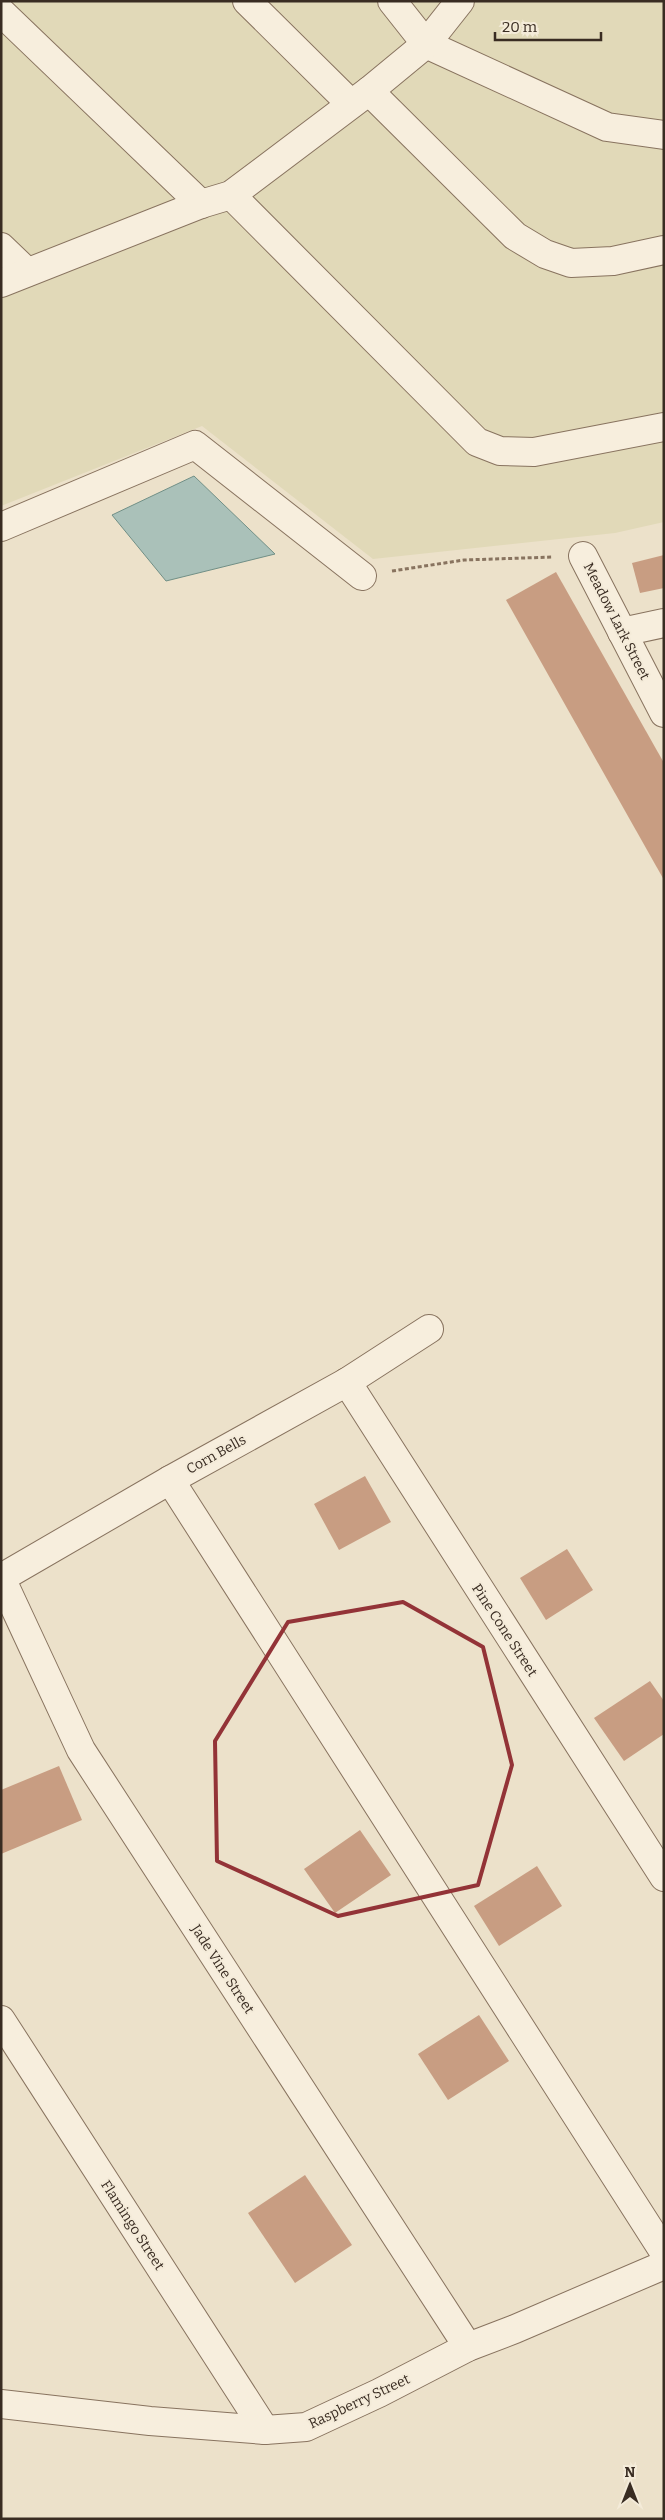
<svg xmlns="http://www.w3.org/2000/svg" width="665" height="2520" font-family="Bitter,serif">
	<style>
		.farmland { fill: #e1d9b8 }
		.water { fill: #aac1b9; stroke: #718f86 }
		.building { fill: #c89d82 }
		.lines { fill: none; stroke-linecap: round; stroke-linejoin: round }
		.minor-casing { stroke: #88735f; stroke-width: 30 }
		.path { stroke: #88735f; stroke-width: 3; stroke-dasharray: 4 2.5; stroke-linecap: butt }
		.minor { stroke: #f7eedd; stroke-width: 28 }
		.marked { fill: none; stroke: #933337; stroke-width: 4; stroke-linejoin: round }
		.labels { text-anchor: middle; stroke-width: 4; stroke-linejoin: round; paint-order: stroke }
		.street-label { font-size: 14px; fill: #392c22; stroke: #f4ebd9 }
	</style>
	<rect width="100%" height="100%" fill="#ece1ca"/>
	<path class="farmland" d="M1,1H664V522L615,533L373,559L202,426L1,506Z"/>
	<path class="water" d="M194,476L275,554L166,581L112,515Z"/>
	<g class="building">
		<path d="M664,555V588L640,593L632,563Z"/>
		<path d="M556,572L664,763V880L506,600Z"/>
		<path d="M365,1476L391,1522L339,1550L314,1504Z"/>
		<path d="M567,1549L593,1590L546,1620L520,1578Z"/>
		<path d="M650,1681L664,1701V1734L624,1761L594,1718Z"/>
		<path d="M59,1766L82,1820L1,1854V1790Z"/>
		<path d="M360,1830L391,1875L335,1913L304,1869Z"/>
		<path d="M537,1866L562,1906L499,1946L474,1906Z"/>
		<path d="M479,2015L509,2061L448,2100L418,2054Z"/>
		<path d="M305,2175L352,2245L295,2283L248,2213Z"/>
	</g>
	<g class="lines">
		<defs>
			<g id="minor">
				<path d="M247,1L351,104"/>
				<path d="M392,1L426,44L607,127L664,135"/>
				<path d="M1,12L201,204"/>
				<path d="M369,91L515,236L545,254L571,263L613,261L664,250"/>
				<path d="M231,195L477,442L500,451L534,452L664,427"/>
				<path d="M1,247L27,272"/>
				<path d="M1,283L201,204L231,195L369,91L426,44L460,1"/>
				<path d="M1,527L195,445L362,576"/>
				<path d="M583,556L664,713"/>
				<path d="M622,632L664,623"/>
				<path d="M347,1382L664,1877"/>
				<path d="M170,1480L664,2252"/>
				<path d="M1,1578L81,1750L468,2347"/>
				<path d="M1,1578L170,1480L347,1382L429,1329"/>
				<path d="M1,2020L265,2430"/>
				<path d="M1,2404L150,2421L265,2430L306,2427L379,2393L468,2347L515,2329L664,2265"/>
			</g>
		</defs>
		<use href="#minor" class="minor-casing"/>
		<path class="path" d="M392,571L464,560L553,557"/>
		<use href="#minor" class="minor"/>
	</g>
	<path class="marked" d="M403,1602L483,1647L512,1765L478,1885L338,1916L217,1861L215,1741L288,1622Z"/>
	<g class="labels">
		<g class="street-label">
			<text transform="translate(617 621) rotate(63)" y="5">Meadow Lark Street</text>
			<text transform="translate(216 1454) rotate(-29)" y="5">Corn Bells</text>
			<text transform="translate(505 1630) rotate(57)" y="5">Pine Cone Street</text>
			<text transform="translate(223 1969) rotate(57)" y="5">Jade Vine Street</text>
			<text transform="translate(133 2225) rotate(57)" y="5">Flamingo Street</text>
			<text transform="translate(359 2401) rotate(-25)" y="5">Raspberry Street</text>
		</g>
	</g>
	<rect width="665" height="2520" fill="none" stroke="#392c22" stroke-width="5"/>
	<g transform="translate(630 2485)" stroke="#f4ebd9" stroke-width="4" paint-order="stroke">
	<path d="M0-4L9 19L0 12L-9 19Z" fill="#392c22"/>
	<text y="-8" font-size="14" font-weight="bold" text-anchor="middle" fill="#392c22">N</text>
	</g>
	<path d="M495 32v8h106v-8" fill="none" stroke="#392c22" stroke-width="2.5"/>
	<text x="502" y="32" font-size="15" fill="#392c22" stroke="#f4ebd9" stroke-width="4" paint-order="stroke">20 m</text>
</svg>
